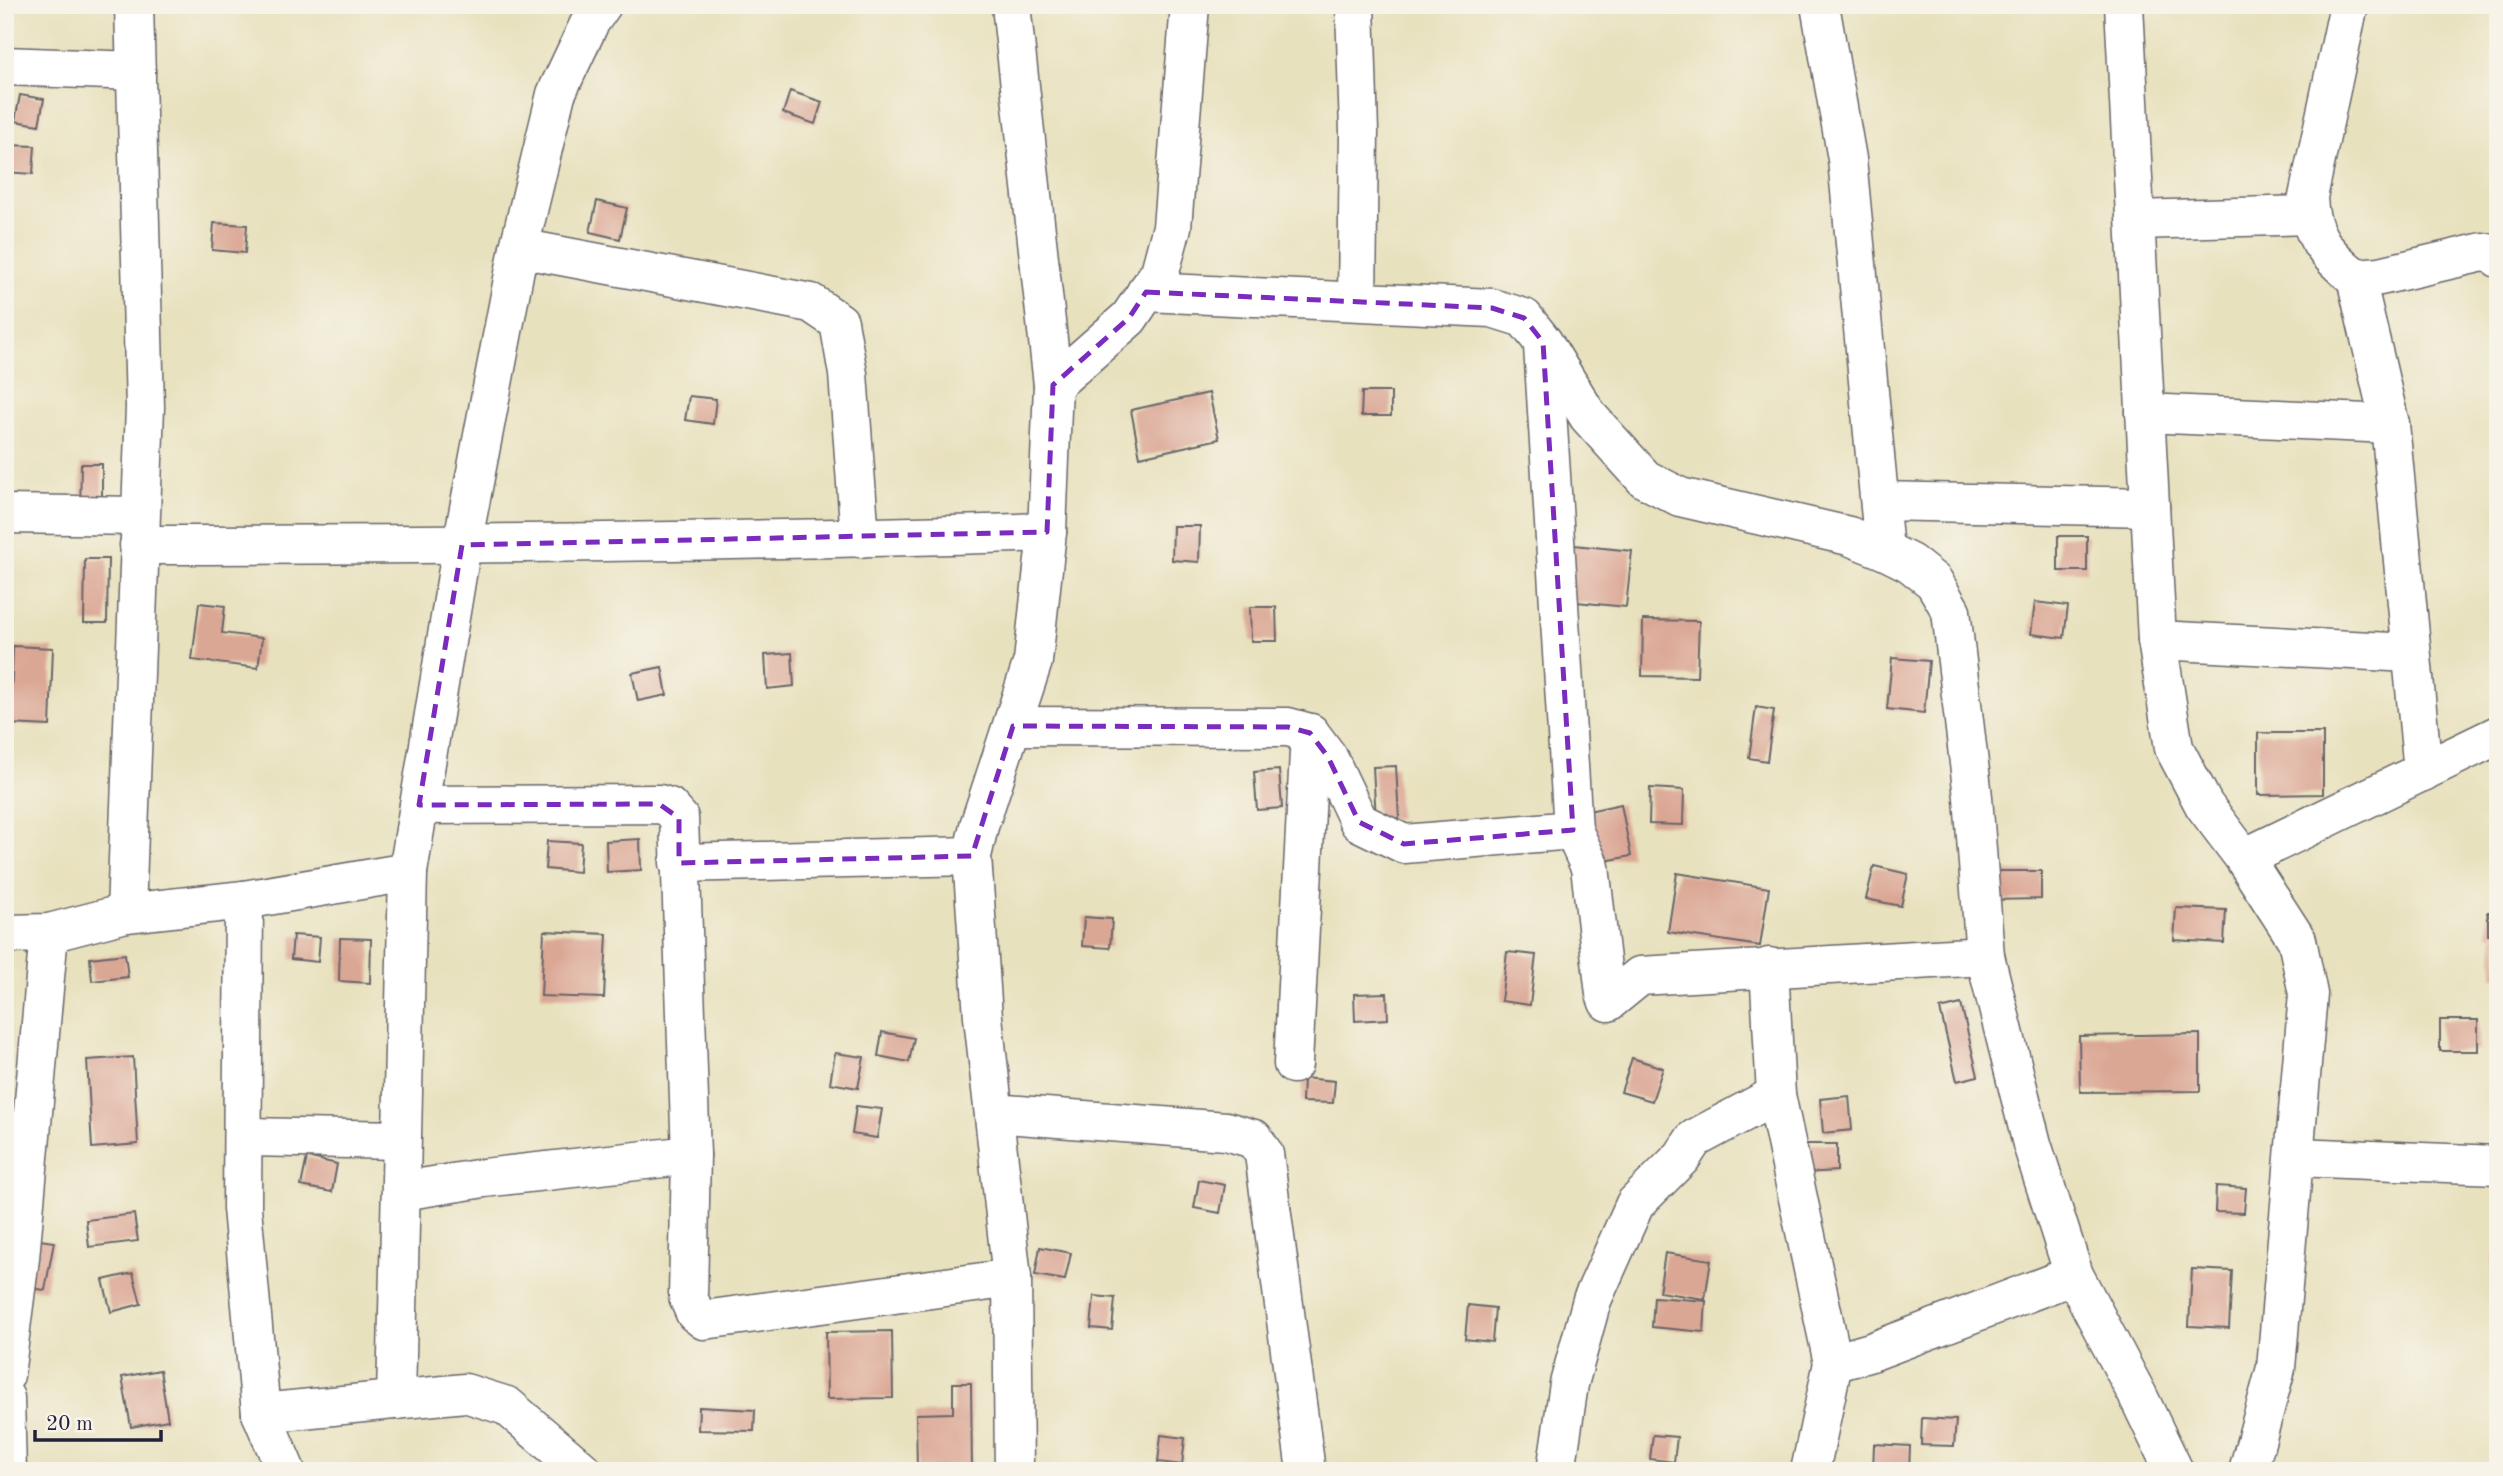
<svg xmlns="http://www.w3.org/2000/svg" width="2503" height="1476" font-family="'Old Standard TT',serif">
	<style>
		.building { fill: #dba795 }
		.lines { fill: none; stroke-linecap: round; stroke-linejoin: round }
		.minor-casing { stroke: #676569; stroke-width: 41 }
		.minor { stroke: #fff; stroke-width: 38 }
		.marked { fill: none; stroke: #7b2cbf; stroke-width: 5; stroke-dasharray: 14 9; stroke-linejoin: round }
	</style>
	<rect width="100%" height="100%" fill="#f7f3e8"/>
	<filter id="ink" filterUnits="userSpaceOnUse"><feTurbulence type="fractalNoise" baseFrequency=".0143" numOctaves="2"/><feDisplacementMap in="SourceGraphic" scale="14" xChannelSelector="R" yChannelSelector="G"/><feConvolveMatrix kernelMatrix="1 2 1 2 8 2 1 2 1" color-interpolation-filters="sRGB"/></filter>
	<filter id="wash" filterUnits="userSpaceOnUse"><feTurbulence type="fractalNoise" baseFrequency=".00686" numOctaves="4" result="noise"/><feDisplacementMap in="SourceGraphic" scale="28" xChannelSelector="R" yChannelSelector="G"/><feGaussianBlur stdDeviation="1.57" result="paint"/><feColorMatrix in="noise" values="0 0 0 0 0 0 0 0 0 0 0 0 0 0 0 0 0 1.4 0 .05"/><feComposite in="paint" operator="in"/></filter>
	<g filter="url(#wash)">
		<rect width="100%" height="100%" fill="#e8e1be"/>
		<g id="blocks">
			<g class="building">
				<path d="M790,91L822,102L815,124L783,113Z"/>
				<path d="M20,95L44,99L39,125L15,121Z"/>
				<path d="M6,145L35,146L33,174L5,172Z"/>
				<path d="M597,201L627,208L620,239L590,232Z"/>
				<path d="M214,223L247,225L245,253L212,250Z"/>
				<path d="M1362,392H1391V416H1361Z"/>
				<path d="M1209,393L1219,439L1140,457L1131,410Z"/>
				<path d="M689,396L716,399L713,424L685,420Z"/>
				<path d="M81,464H102V511H80Z"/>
				<path d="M1173,526H1200L1199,562L1172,560Z"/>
				<rect x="2058" y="536" width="29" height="35"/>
				<path d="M1574,545L1632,551L1626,607L1567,601Z"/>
				<path d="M85,559H108L107,623H84Z"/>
				<path d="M2035,602L2068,606L2064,638L2031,634Z"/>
				<path d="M199,603L225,606L222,633L262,638L258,668L192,660Z"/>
				<path d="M1250,607H1276L1277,641H1251Z"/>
				<path d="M1643,620L1699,621L1697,677L1642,676Z"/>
				<path d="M13,646L53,648L50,726L10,724Z"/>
				<path d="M792,653L794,686L767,689L765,655Z"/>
				<path d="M1892,658L1929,661L1924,713L1887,709Z"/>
				<path d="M662,667L667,695L638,701L632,673Z"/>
				<path d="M1756,707L1774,710L1767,761L1749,758Z"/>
				<path d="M2258,733H2323V794L2258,795Z"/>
				<path d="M1396,766L1399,818L1376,820L1373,767Z"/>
				<path d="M1279,770L1282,808L1257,810L1254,772Z"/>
				<path d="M1650,788L1684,790L1683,825L1649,824Z"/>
				<path d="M1621,804L1631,856L1594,863L1584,812Z"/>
				<path d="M640,839L641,870L607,872L606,841Z"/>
				<path d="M547,841L581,843L579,872L545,869Z"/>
				<path d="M1874,866L1908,874L1901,906L1866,899Z"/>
				<path d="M1989,871H2041V899L1989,900Z"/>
				<path d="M1677,873L1769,888L1760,946L1668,932Z"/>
				<path d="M2176,908L2226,910L2224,943L2174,940Z"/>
				<path d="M2488,912H2498V934L2488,935Z"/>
				<path d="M1084,917L1112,919L1110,948L1082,946Z"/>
				<path d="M544,931L607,934L604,998L541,996Z"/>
				<path d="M293,935L320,937L318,962L291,959Z"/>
				<path d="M2494,936H2498V976H2493Z"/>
				<path d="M340,938L371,939L370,983L339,981Z"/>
				<path d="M1507,952L1536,955L1530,1005L1501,1001Z"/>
				<path d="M125,954L128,977L92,981L90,958Z"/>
				<path d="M1387,993L1388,1019L1355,1021L1354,994Z"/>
				<path d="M1961,1004L1978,1076L1957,1081L1940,1009Z"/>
				<rect x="2440" y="1020" width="38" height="31"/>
				<path d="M882,1032L914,1038L909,1062L878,1056Z"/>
				<path d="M2200,1034V1091L2080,1092L2079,1036Z"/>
				<path d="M835,1053L864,1057L858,1088L830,1083Z"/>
				<path d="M133,1057L138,1144L92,1148L87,1060Z"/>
				<path d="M1632,1058L1663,1068L1652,1101L1621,1092Z"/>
				<path d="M1303,1078L1335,1081L1333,1103L1302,1102Z"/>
				<path d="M1849,1096L1852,1130L1823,1133L1820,1099Z"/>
				<path d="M856,1106L882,1109L877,1138L852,1134Z"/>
				<path d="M1803,1144H1837V1171L1804,1173Z"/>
				<path d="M307,1157L337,1164L332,1192L301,1186Z"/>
				<path d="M1199,1180L1225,1185L1220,1213L1194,1208Z"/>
				<path d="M2216,1186L2246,1188L2244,1213L2215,1212Z"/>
				<path d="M134,1214L138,1241L89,1247L86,1220Z"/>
				<path d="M33,1239L54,1242L45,1290L24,1287Z"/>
				<path d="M1040,1247L1071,1253L1065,1280L1035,1275Z"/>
				<path d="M1665,1253L1711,1260L1705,1299L1659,1292Z"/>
				<path d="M2493,1255H2498V1290L2492,1289Z"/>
				<path d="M2192,1269L2232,1271L2229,1328L2189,1326Z"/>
				<path d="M133,1273L141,1304L111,1312L103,1280Z"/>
				<path d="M1094,1296L1115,1298L1112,1330L1091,1328Z"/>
				<path d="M1654,1297L1706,1301L1704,1332L1652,1327Z"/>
				<path d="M1468,1305L1495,1308L1492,1342L1465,1339Z"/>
				<path d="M892,1331L893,1398L827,1399L826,1332Z"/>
				<path d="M160,1370L168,1420L131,1427L122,1377Z"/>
				<path d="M953,1383H971L972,1471H917L916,1414L953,1413Z"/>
				<path d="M699,1407L755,1410L754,1431L698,1430Z"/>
				<path d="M1922,1418L1956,1420L1954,1446L1921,1445Z"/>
				<path d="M1161,1435L1185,1438L1182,1465L1158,1462Z"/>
				<path d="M1653,1435L1677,1437L1674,1462L1650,1459Z"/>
				<path d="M1874,1444L1910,1446L1909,1471H1873Z"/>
			</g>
		</g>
	</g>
	<g filter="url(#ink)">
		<use href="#blocks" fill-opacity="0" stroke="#676569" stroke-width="2"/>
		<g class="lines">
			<defs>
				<g id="minor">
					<path d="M1011,5L1053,385L1047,532L1033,661L979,826L972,856L983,1017L1012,1278L1014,1471"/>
					<path d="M1355,5L1359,132L1357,301"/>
					<path d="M1820,5L1847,159L1884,550"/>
					<path d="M2124,5L2157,640L2174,748L2204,805L2244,858L2297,940L2308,994L2276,1368L2248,1471"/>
					<path d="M2349,5L2308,197C2309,235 2327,256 2356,278L2390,424L2423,772"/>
					<path d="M5,66L136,71"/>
					<path d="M2136,220L2309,215"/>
					<path d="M519,248L811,303L839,322L848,374L860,538"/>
					<path d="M2356,278L2380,276L2483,252L2496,255L2498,258"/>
					<path d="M1146,292L1492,308L1524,318L1543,342L1588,416L1645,479L1680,497L1849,536L1884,550L1910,563L1934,582L1951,611L1973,797L1985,956L2032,1144L2074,1275L2138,1396L2174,1471"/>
					<path d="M1543,346L1573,830"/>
					<path d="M1053,385L1129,318L1160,272L1172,227L1190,5"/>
					<path d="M2145,413L2390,424"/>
					<path d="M1880,501L2150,507"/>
					<path d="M5,514L140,516"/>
					<path d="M139,545C442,545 744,542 1047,532"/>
					<path d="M2157,640L2411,653"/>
					<path d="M1013,726L1288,727L1310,733L1328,757L1359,822L1404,844L1573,830L1590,867L1605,994L1608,1002L1640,976L1985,956"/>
					<path d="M419,805L659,804L669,807L679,818L691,1155L688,1297L695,1313L704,1320L1012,1278"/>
					<path d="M2244,858L2498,735"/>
					<path d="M679,863L972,856"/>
					<path d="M244,900L242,1208L261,1413L286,1471"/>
					<path d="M126,913L145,407L134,5"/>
					<path d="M5,934L49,933L126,913L244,900L408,872"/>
					<path d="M1769,967L1776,1095L1833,1363L1810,1471"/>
					<path d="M1293,1064L1310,733"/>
					<path d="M994,1113L1226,1131L1254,1139L1264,1154L1306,1471"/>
					<path d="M243,1137L401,1140"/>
					<path d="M2295,1157L2498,1165"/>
					<path d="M402,1191L484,1178L691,1155"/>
					<path d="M1833,1363L1871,1352L2074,1275"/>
					<path d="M5,1375L20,1258L49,933"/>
					<path d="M5,1398L7,1471"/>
					<path d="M396,1400L408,872L462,545L519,248L556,94L590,22L602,5"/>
					<path d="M261,1413L465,1393L507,1406L583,1471"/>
					<path d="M1556,1471L1569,1384L1592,1300L1635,1204L1682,1157L1694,1139L1776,1095"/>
				</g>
			</defs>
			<use href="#minor" class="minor-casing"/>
			<use href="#minor" class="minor"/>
		</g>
	</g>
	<path class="marked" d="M1146,292L1492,308L1524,318L1543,342L1573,830L1404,844L1359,822L1328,757L1310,733L1288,727L1013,726L972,856L679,863V818L659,804L419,805L462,545L1047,532L1053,385L1129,318Z"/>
	<rect width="2503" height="1476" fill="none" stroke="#f7f3e8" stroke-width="28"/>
	<path d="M35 1430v10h126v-10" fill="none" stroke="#22223b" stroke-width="3.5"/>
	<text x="46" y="1430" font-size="21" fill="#22223b" stroke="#f7f3e8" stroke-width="5" paint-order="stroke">20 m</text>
</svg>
